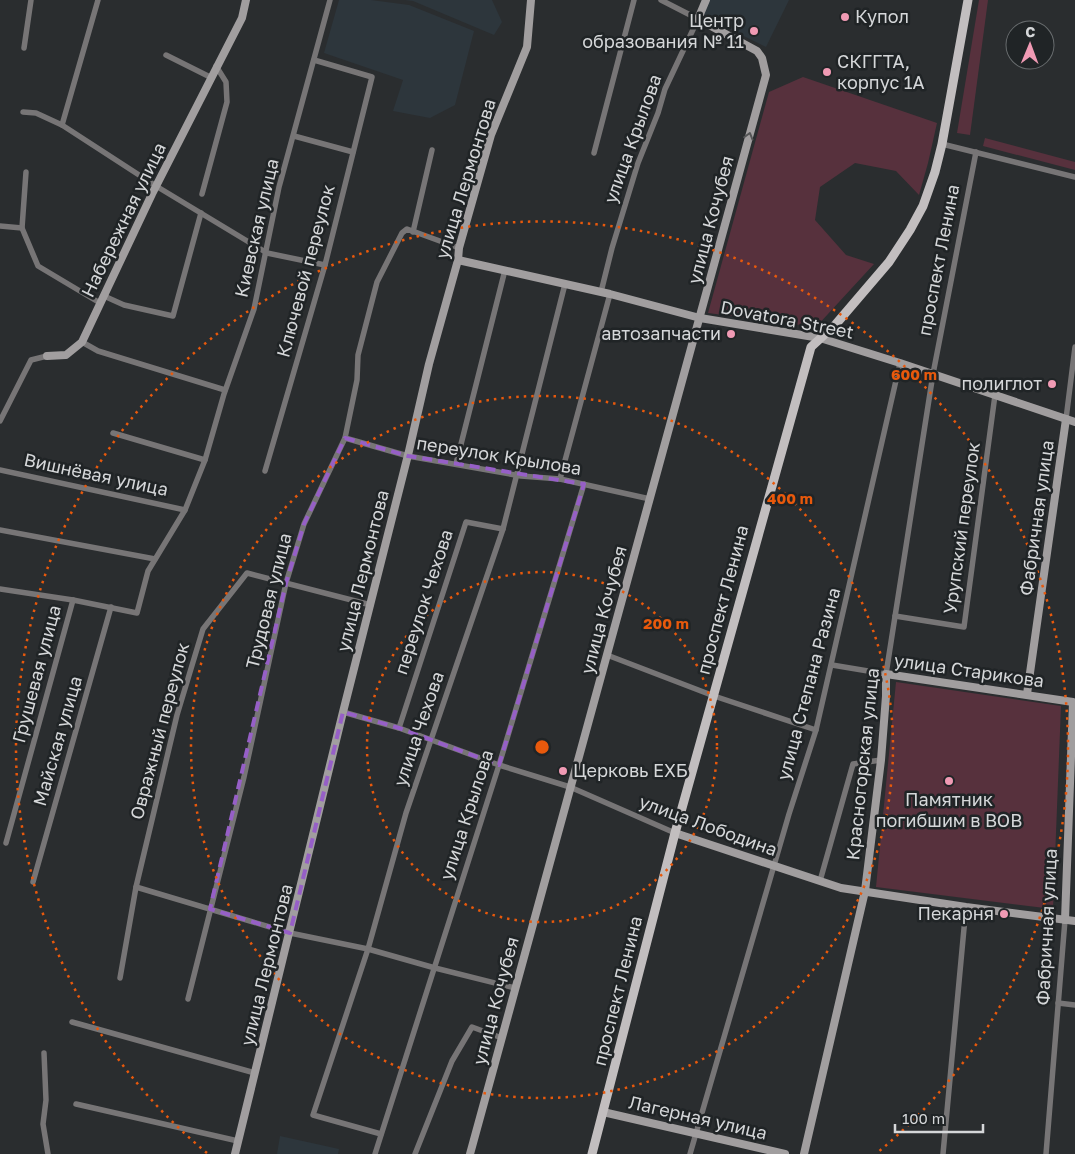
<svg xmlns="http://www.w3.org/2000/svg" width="1075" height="1154" font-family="'Golos Text',sans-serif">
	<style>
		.built { fill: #2d363c }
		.green { fill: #57313d }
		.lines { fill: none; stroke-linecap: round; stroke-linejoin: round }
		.street { stroke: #777576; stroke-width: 5.5 }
		.secondary { stroke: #a19e9f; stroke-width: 8 }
		.primary { stroke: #c2bebf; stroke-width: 9 }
		.oneway { stroke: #545556 }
		.marked { fill: none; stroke: #965fc7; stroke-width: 4; stroke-dasharray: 10 6; stroke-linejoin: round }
		.ring { fill: none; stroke: #e8590c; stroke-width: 2.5; stroke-dasharray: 2.5 5 }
		.poi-dot { fill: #f09ab4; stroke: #202426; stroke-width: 2 }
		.labels { text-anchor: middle; stroke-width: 5; stroke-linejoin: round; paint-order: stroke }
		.poi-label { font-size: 18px; fill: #d5d7d9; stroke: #202426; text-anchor: end }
		.street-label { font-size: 18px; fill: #d5d7d9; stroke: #202426 }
		.centre { fill: #e8590c; stroke: #202426; stroke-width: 2.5 }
		.ring-label { font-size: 15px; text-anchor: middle; font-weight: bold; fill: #e8590c; stroke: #202426; stroke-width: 5; stroke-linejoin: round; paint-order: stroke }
	</style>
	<rect width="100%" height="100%" fill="#2a2d2f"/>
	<g class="built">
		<path d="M339,0H371L409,5L474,31L455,105L430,118L393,111L403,80L324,53Z"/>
		<path d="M405,0H492L502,22L494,35L413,1Z"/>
		<path d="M709,0H789L766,47L701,15Z"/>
		<path d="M280,1136L339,1149L338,1154H277Z"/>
	</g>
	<g class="green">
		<path d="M979,0H988L970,135L957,133Z"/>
		<path d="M803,77L937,123L928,163L919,195L896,171L855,163L820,187L815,220L846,255L874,264L816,327L708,313L769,92Z"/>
		<path d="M985,138L1075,162V170L983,146Z"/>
		<path d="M896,682L1061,706L1053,909L876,887Z"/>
	</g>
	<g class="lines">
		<g class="street">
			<path d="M24,48L31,0"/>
			<path d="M166,55L210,77"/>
			<path d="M23,112L36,113L62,125L156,186L267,253L325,265"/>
			<path d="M62,125L98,0"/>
			<path d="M294,136L353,152"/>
			<path d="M942,144L1075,177"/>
			<path d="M594,153L634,0"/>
			<path d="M26,172L22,228L38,266L100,303"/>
			<path d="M202,194L227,102L226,82L216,66"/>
			<path d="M0,226L22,228"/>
			<path d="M413,232L432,150"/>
			<path d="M601,292L612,248L638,163L658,113L665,89L698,19L661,0"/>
			<path d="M104,296L124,305L173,316L201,213"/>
			<path d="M82,342L98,351L225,390"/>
			<path d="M1066,419L1075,347"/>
			<path d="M0,421L31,360L47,356"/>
			<path d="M113,433L205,460"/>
			<path d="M345,438L408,456L521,476L560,479L650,499"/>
			<path d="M456,464L505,270"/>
			<path d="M0,470L185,510"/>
			<path d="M265,471L325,265L372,77L314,60"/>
			<path d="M560,479L610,294"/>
			<path d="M0,530L155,559"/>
			<path d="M0,589L73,600L137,613L148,571L185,510L205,460L224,394L254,309L279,187L330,0"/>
			<path d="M895,616L964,627L995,395"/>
			<path d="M607,655L714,696L816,730"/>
			<path d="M832,665L886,674L933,374L976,152"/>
			<path d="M343,712L399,728L499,765L570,787L675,833"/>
			<path d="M399,728L466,522L503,529"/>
			<path d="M6,843L73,600"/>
			<path d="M820,881L853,764L881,760"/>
			<path d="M33,882L111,607"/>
			<path d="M136,887L290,933L368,949L435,968L515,988"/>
			<path d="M120,978L136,887L177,715L203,629L247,573L371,605"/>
			<path d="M188,999L244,777L286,583L304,524L345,438L357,380L358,355L377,282L402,233L407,229L459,248"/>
			<path d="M1058,1003L1075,1005"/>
			<path d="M72,1022L255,1073"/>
			<path d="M44,1053L46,1100L43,1124L48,1154"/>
			<path d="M76,1104L238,1141"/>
			<path d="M381,1134L313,1115L368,949L406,813L503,529L565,284"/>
			<path d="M375,1154L499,765L584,484"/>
			<path d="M415,1154L452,1061L472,1027L502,1038"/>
			<path d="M690,1154L789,814L816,730L900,363"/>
			<path d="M943,1154L966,907"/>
			<path d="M1046,1154L1065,920"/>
		</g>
		<g class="secondary">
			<path d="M458,260L610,294L700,318L820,338L900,363L1075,422"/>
			<path d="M47,356L66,355L82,342L152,194L242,18L246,0"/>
			<path d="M1027,694L1066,419"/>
			<path d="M675,833L841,888L966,907L1075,921"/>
			<path d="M603,1112L785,1154"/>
			<path d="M235,1154L343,712L409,451L429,364L458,260L459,248L491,135L527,47L531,0"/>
			<path d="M470,1154L766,75L762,58L757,51L698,19L706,0"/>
			<path d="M804,1154L865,891L881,760L886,696V674L1073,702L1065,920"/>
		</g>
		<path class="primary" d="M592,1154L675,833L811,347L836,324L889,262L910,230L923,206L935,172L942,144L968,0"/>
	</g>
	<defs><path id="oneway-chevron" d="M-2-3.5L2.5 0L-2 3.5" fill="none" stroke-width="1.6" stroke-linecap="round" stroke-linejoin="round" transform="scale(1.25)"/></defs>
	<use class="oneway" href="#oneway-chevron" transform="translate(749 136) rotate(-74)"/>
	<path class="marked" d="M345,438L408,456L584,484L499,765L399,728L343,712L290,933L210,909L286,583L304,524Z"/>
	<g class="ring">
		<circle cx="542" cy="747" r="175"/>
		<circle cx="542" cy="747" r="351"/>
		<path d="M207 1153A526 526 0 1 1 877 1153"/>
	</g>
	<g class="poi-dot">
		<circle cx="845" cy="17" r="5"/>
		<circle cx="754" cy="31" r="5"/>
		<circle cx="827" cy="72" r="5"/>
		<circle cx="731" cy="334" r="5"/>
		<circle cx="1052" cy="384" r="5"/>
		<circle cx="563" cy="771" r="5"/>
		<circle cx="949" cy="781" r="5"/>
		<circle cx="1004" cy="914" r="5"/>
	</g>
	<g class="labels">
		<g class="poi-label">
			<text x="855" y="23" text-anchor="start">Купол</text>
			<text x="744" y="27">Центр<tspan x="744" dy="21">образования № 11</tspan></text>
			<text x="837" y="68" text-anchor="start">СКГГТА,<tspan x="837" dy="21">корпус 1А</tspan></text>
			<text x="721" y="340">автозапчасти</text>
			<text x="1042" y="390">полиглот</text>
			<text x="573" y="777" text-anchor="start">Церковь ЕХБ</text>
			<text x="949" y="806" text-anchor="middle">Памятник<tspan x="949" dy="21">погибшим в ВОВ</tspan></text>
			<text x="994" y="920">Пекарня</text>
		</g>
		<g class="street-label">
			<text transform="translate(633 139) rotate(-70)" y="6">улица Крылова</text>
			<text transform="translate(466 179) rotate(-73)" y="6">улица Лермонтова</text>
			<text transform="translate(124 220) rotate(-64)" y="6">Набережная улица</text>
			<text transform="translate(711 220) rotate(-75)" y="6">улица Кочубея</text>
			<text transform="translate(257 228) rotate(-77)" y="6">Киевская улица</text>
			<text transform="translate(939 260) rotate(-79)" y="6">проспект Ленина</text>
			<text transform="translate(306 271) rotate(-75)" y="6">Ключевой переулок</text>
			<text transform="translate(787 320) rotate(11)" y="6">Dovatora Street</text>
			<text transform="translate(499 456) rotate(9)" y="6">переулок Крылова</text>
			<text transform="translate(96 475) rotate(12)" y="6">Вишнёвая улица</text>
			<text transform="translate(1037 518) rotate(-82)" y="6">Фабричная улица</text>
			<text transform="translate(962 528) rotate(-82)" y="6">Урупский переулок</text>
			<text transform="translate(363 571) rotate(-76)" y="6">улица Лермонтова</text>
			<text transform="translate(723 600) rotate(-75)" y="6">проспект Ленина</text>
			<text transform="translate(269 601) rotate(-76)" y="6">Трудовая улица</text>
			<text transform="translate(424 602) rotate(-72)" y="6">переулок Чехова</text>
			<text transform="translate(604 610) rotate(-75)" y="6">улица Кочубея</text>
			<text transform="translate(969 671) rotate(8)" y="6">улица Старикова</text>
			<text transform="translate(37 674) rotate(-75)" y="6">Грушевая улица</text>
			<text transform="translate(809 684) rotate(-75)" y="6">улица Степана Разина</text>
			<text transform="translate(419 729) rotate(-71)" y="6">улица Чехова</text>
			<text transform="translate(160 731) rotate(-75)" y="6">Овражный переулок</text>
			<text transform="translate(58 741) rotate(-74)" y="6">Майская улица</text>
			<text transform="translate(863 764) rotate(-84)" y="6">Красногорская улица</text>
			<text transform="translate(467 815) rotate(-72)" y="6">улица Крылова</text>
			<text transform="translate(708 826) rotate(20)" y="6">улица Лободина</text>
			<text transform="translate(1047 927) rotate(-87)" y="6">Фабричная улица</text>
			<text transform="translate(267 965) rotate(-76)" y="6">улица Лермонтова</text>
			<text transform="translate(618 991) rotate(-76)" y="6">проспект Ленина</text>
			<text transform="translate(496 1001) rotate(-75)" y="6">улица Кочубея</text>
			<text transform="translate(698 1118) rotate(13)" y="6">Лагерная улица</text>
		</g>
	</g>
	<circle cx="542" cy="747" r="8" class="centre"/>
	<g class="ring-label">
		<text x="914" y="380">600 m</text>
		<text x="790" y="504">400 m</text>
		<text x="666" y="629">200 m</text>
	</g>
	<g transform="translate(1030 45) rotate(1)"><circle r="24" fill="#202426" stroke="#686c6e"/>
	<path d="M0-4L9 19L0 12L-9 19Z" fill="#f09ab4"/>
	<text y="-8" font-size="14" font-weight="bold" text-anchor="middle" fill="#d5d7d9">С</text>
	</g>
	<path d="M895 1124v8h88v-8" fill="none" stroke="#d5d7d9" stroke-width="2.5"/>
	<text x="902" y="1124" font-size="15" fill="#d5d7d9" stroke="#202426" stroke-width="4" paint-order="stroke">100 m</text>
</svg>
